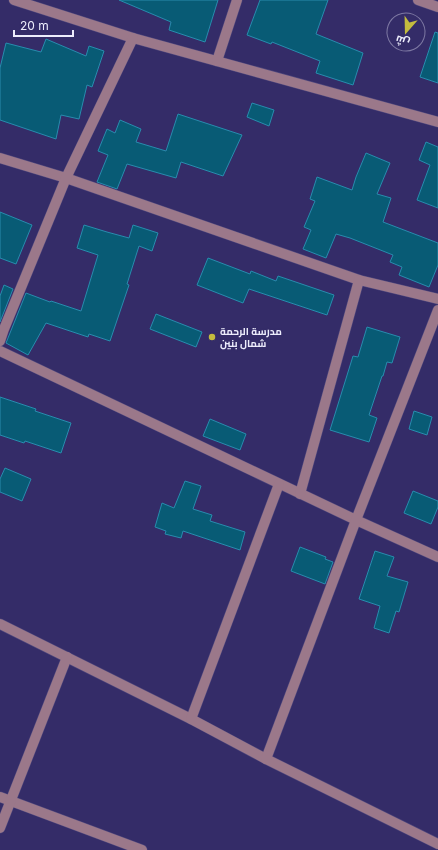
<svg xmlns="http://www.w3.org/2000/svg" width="438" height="850" font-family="Inter,Cairo,sans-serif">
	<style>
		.building { fill: #085b75; stroke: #288cae }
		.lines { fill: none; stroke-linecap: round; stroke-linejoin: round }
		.minor-casing { stroke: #4e477d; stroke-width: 11 }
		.minor { stroke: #9b788a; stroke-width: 10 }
		.poi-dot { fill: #c4bc3e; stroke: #342c68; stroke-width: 1.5 }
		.labels { text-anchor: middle; stroke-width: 4; stroke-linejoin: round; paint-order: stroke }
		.poi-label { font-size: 10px; font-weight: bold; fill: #ededfc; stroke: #342c68; text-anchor: start }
	</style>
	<rect width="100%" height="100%" fill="#342c68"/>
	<g class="building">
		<path d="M119,0H218L205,42L169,30L171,22Z"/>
		<path d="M260,0H328L316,34L363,53L353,85L316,73L320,61L272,42L271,44L247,35Z"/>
		<path d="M435,32L438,33V83L420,77Z"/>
		<path d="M46,39L86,56L89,46L104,51L92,87L87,85L79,119L61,115L56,139L0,120V68L6,43L41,52Z"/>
		<path d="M252,103L274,110L269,126L247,117Z"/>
		<path d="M178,114L242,135L223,176L181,162L176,178L127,164L117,189L97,182L108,155L98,151L107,129L115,133L120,120L141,129L136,142L166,151Z"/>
		<path d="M426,142L438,147V208L417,200L430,165L419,160Z"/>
		<path d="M366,153L390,163L377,194L391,198L383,222L438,243V265L429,287L399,275L402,267L390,262L393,255L350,238L336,234L326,258L303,249L311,230L304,227L315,201L310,199L317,177L352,190L356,177Z"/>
		<path d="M0,212L32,225L16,264L0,258Z"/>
		<path d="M84,225L107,232L129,238L133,225L158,233L152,251L139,246L127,284L129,285L110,341L89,334L88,337L46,323L28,355L6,343L26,293L50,302L51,301L81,311L98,255L77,248Z"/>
		<path d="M208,258L250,274L251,271L276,281L278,276L334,295L327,315L249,289L243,303L197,285Z"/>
		<path d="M4,285L13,289L0,322V296Z"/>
		<path d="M156,314L202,332L196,347L150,329Z"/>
		<path d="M367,327L400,337L392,363L387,362L383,376H382L369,415L377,418L369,442L330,430L353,356L358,357Z"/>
		<path d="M0,397L36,409L35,411L71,423L61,453L25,441L24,443L0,435Z"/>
		<path d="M414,411L432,417L427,435L409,429Z"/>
		<path d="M210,419L246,434L240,450L203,436Z"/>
		<path d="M5,468L31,479L22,501L0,492V479Z"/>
		<path d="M185,481L201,486L193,509L212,515L210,521L245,532L240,550L183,531L181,538L165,534L166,531L155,527L162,503L174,508Z"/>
		<path d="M413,491L438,501V507L431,524L404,513Z"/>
		<path d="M300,547L326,557L325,559L333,562L325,584L291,571Z"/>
		<path d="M375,551L394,557L387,576L408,582L399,612L396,611L389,633L374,628L380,606L359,599Z"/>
	</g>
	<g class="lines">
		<defs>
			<g id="minor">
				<path d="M14,0L133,38L438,122"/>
				<path d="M418,0L438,7"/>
				<path d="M217,61L237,0"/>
				<path d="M0,158L66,178L359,280L438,299"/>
				<path d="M0,341L4,329L66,178L133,38"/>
				<path d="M0,351L356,520L438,557"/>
				<path d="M300,494L359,280"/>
				<path d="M0,624L191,719L266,759L438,844"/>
				<path d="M191,719L279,484"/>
				<path d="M266,759L356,520L438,310"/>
				<path d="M0,797L142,850"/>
				<path d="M0,828L67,657"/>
			</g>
		</defs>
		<use href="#minor" class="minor-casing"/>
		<use href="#minor" class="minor"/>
	</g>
	<circle class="poi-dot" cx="212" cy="337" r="4"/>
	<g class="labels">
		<g class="poi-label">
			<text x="220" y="335">مدرسة الرحمة<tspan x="220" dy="12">شمال بنين</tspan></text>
		</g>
	</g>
	<g transform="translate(406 32) rotate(200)"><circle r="19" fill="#342c68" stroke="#7e79a3"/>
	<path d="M0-3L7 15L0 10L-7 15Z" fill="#c4bc3e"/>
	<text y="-6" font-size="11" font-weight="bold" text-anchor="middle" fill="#ededfc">ش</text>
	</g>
	<path d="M14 30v6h59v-6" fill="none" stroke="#ededfc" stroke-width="2"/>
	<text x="20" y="30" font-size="12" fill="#ededfc" stroke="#342c68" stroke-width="3" paint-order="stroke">20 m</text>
</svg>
